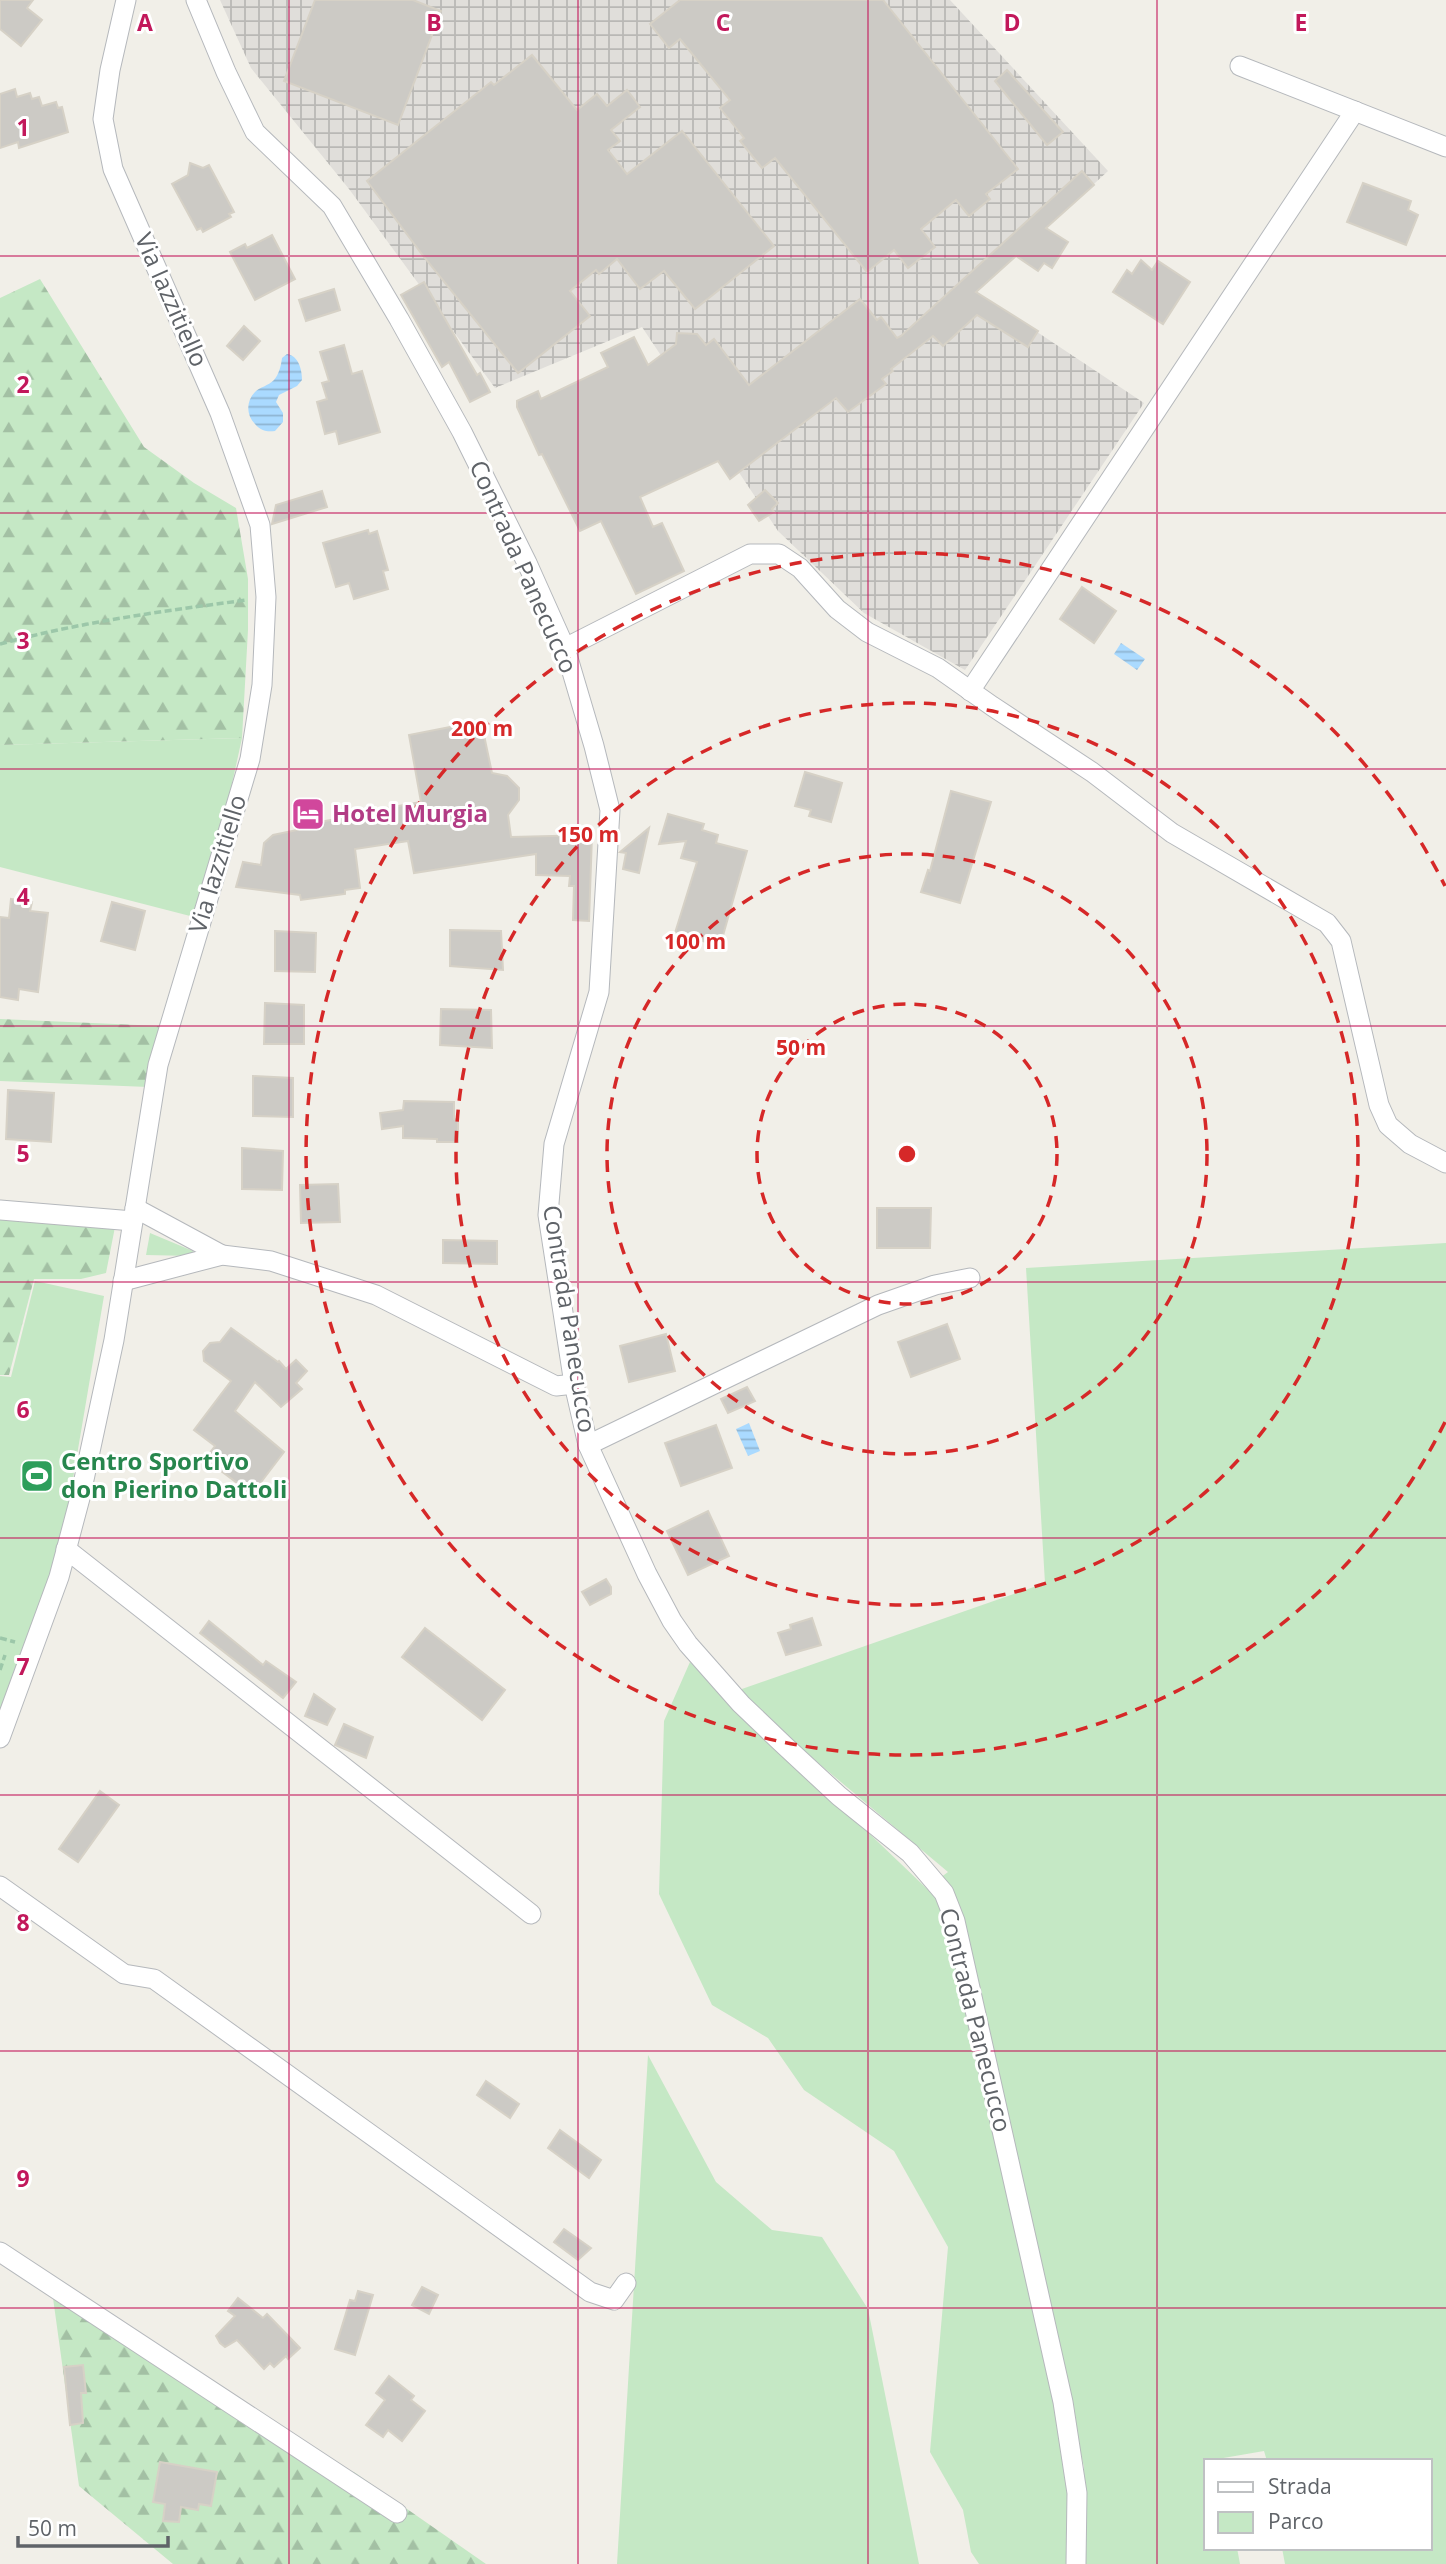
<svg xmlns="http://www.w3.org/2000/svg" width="1446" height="2564" font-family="'Open Sans',sans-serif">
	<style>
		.industrial { fill: url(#industrial-grid) }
		.green { fill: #c5e8c5 }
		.forest { fill: url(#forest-firs) }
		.water { fill: url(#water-rules) }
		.building { fill: #cccac5; stroke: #d6d1c6; stroke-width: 2 }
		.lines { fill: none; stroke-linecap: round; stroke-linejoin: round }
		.minor-casing { stroke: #b5b8bc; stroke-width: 21 }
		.path { stroke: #9cc7a9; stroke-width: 3.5; stroke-dasharray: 7 3.5; stroke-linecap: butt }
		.minor { stroke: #fff; stroke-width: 19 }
		.grid { fill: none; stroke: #c2185b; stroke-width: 2; stroke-opacity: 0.55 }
		.ring { fill: none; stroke: #d62828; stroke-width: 3.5; stroke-dasharray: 12 9 }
		.labels { text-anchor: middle; stroke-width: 6; stroke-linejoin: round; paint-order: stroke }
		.street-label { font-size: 24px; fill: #5f6368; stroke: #fff }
		.hotel-label { font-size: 24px; font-weight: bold; fill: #b23c85; stroke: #fff; text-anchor: start }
		.leisure-label { font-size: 24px; font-weight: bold; fill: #27864d; stroke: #fff; text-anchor: start }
		.grid-label { font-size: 23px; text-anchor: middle; font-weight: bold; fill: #c2185b; stroke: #fff; stroke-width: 6; stroke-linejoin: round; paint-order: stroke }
		.centre { fill: #d62828; stroke: #fff; stroke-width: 3.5 }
		.ring-label { font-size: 21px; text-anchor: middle; font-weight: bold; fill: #d62828; stroke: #fff; stroke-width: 6; stroke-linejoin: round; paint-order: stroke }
	</style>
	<defs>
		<pattern id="industrial-grid" width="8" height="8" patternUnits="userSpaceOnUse" patternTransform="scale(1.75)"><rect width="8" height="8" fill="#e0deda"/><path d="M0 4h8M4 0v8" fill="none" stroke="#b9b8b5"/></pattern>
		<pattern id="forest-firs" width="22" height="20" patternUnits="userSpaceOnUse" patternTransform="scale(1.75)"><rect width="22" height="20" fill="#c5e8c5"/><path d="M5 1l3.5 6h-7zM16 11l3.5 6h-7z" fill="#a3c0a4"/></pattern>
		<pattern id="water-rules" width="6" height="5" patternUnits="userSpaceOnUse" patternTransform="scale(1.75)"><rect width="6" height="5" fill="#aadaff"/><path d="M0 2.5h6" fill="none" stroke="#8eb4d2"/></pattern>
	</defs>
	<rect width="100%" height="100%" fill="#f1efe8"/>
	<path class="industrial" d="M220,0H950L1108,171L977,292L1144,403L965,670L864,613L778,531L642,327L495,388L349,189L251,68Z"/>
	<g class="green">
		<path d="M242,738L230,793L194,917L0,867V745Z"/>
		<path d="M150,1233L193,1251L192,1256L146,1255Z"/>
		<path d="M1446,1243V2564H1285L1282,2548H1430V2461H1267L1264,2451L1206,2461V2548H1237L1240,2564H1086L1084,2467L940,1878L948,1872L773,1725L739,1690L1045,1583L1026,1268Z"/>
		<path d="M35,1281L104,1296L66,1520L33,1628L0,1710V1376L11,1377Z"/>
		<path d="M690,1662L946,1907L1068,2450L1066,2564H979L971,2552L963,2510L930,2452L948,2247L894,2151L804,2090L768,2038L712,2005L659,1894L664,1721Z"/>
		<path d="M648,2055L716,2182L772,2230L822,2237L868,2309L919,2564H617Z"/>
	</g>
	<g class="forest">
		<path d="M40,279L144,447L194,483L236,508L248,579V630L242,738L0,745V298Z"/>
		<path d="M0,1019L161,1026L148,1087L0,1081Z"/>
		<path d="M0,1216L115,1227L106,1273L81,1279H34L9,1375H0Z"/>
		<path d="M53,2298L300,2461L354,2472L486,2564H173L79,2486Z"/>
	</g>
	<g class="water">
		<path d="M287,354C299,356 302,370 302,380L297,386L279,395L276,402L283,413V422L275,431C267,432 261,431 255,424C246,415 246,401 255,392C260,387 268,386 274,380C279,374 281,366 282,358Z"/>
		<path d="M1121,643L1145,659L1137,670L1114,654Z"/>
		<path d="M749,1423L760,1451L748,1456L736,1429Z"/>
	</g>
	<g class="building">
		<path d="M0,0H33L27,8L42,20L21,46L0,29Z"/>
		<path d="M315,0H413L441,11L398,125L284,81Z"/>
		<path d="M680,0H883L1018,169L986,194L990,199L969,216L956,200L921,229L935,247L908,268L894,250L867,272L775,158L762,168L740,141L744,138L720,108L730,100L680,39L669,48L650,24Z"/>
		<path d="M532,55L577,110L597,94L607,106L627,90L640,107L611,130L620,141L608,150L627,174L682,131L774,246L695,309L664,271L640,289L617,259L599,274L596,270L570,291L590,316L518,373L424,257L367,181L491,82L494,85Z"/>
		<path d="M1007,70L1063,132L1047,145L995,81Z"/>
		<path d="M15,89L17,97L30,93L32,99L39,97L42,106L56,102L58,108L62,107L68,132L19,148L18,142L0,148V94Z"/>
		<path d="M190,163L203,168L209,165L234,212L229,214L231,217L203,232L201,228L197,230L172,184L188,175Z"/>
		<path d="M1082,171L1094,185L1046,228L1068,242L1052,268L1044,263L1038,271L1016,256L976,292L1038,331L1028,347L977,315L943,346L933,336L891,369L893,371L882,379L886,384L848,412L836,398L730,479L718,461L640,497L653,527L662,523L684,571L636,594L601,521L580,531L542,454L539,455L517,407V401L538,391L541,399L608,367L601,353L634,337L648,365L676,344L677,333L697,334L706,345L714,339L749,385L860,299L877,320L881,317L897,338L901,336Z"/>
		<path d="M1363,183L1411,201L1408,210L1418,215L1406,245L1347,222Z"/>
		<path d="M272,235L295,279L255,300L230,252L245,244L247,248Z"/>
		<path d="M1141,260L1152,270L1158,261L1190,282L1163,324L1113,292L1127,270L1132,274Z"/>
		<path d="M424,282L477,375L480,373L490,392L470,402L449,362L442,367L401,295Z"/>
		<path d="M334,289L340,310L306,321L299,300Z"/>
		<path d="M244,326L260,341L243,360L227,346Z"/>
		<path d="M344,345L352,374L362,371L380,432L339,444L336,431L325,434L317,402L327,399L322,383L329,381L320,352Z"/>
		<path d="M765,490L778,503L772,509L774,512L759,521L748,505Z"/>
		<path d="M322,491L327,507L272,524L276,505Z"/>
		<path d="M368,530L369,534L377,531L388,570L383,571L388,589L354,599L349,583L336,587L323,543Z"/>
		<path d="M1082,587L1116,611L1094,643L1060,619Z"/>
		<path d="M481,721L492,773L507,776L519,788V800L508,815L511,837L592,835L589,921L573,920L574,886H569L570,876L536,875V854L414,873L408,841L355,849L360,888L345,890V894L301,900L300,895L236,887L243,862L261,865L264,843L273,835L302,829V825L342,818L341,816L421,802L409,735Z"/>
		<path d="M805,772L842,783L831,822L809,816L811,810L795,806Z"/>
		<path d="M951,791L991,802L960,903L921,892L928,870L930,871Z"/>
		<path d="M668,814L704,824L702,830L718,835L716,843L747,851L720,946L675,933L697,862L681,858L686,841L659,844Z"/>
		<path d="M649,828L639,873L623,869L626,853L620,852Z"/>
		<path d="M11,899L32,902L30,911L48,913L38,992L19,989L18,1000L0,997V917L9,918Z"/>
		<path d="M112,902L145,911L135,950L101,941Z"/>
		<path d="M450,930L501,931L503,970L450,966Z"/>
		<path d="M275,931L316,933L315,972L275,971Z"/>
		<path d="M265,1003L304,1005V1044H264Z"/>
		<path d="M441,1009L491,1010L492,1048L440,1045Z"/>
		<path d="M253,1076L293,1078V1117L253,1116Z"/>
		<path d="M8,1090L54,1093L51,1142L6,1139Z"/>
		<path d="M404,1101L454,1102V1119L458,1120V1142H437V1139L403,1138V1126L382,1129L380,1113L403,1110Z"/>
		<path d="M242,1148L283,1151L282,1190L242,1189Z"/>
		<path d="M338,1184L340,1222L301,1223L300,1185Z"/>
		<path d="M877,1208H931L930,1248H877Z"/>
		<path d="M443,1240L497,1241V1264L443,1263Z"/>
		<path d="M947,1324L960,1359L911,1377L898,1342Z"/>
		<path d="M231,1328L278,1362L279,1361L286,1369L296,1360L307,1371L296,1383L302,1389L281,1407L255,1382L235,1411L284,1452L252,1494L205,1459L215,1446L194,1430L231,1381L204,1361L203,1351L210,1343L220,1342Z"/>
		<path d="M666,1334L675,1371L629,1382L620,1346Z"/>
		<path d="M747,1387L755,1401L728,1413L721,1399Z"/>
		<path d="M716,1425L732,1468L681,1486L665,1443Z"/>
		<path d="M708,1511L729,1556L688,1575L667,1531Z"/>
		<path d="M606,1579L611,1587V1594L590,1605L582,1592Z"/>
		<path d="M812,1618L821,1645L786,1655L778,1633L791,1629L790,1625Z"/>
		<path d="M209,1621L263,1665L266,1661L296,1682L283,1698L200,1633Z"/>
		<path d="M425,1628L505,1690L482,1720L402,1657Z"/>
		<path d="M314,1694L335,1709L327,1725L305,1716Z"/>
		<path d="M344,1724L373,1737L366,1758L335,1745Z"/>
		<path d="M100,1791L119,1805L78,1862L59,1849Z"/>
		<path d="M486,2081L519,2104L510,2118L477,2095Z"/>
		<path d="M560,2130L601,2160L589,2178L548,2148Z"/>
		<path d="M564,2229L591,2248L578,2260L554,2242Z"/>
		<path d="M422,2287L438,2295L429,2314L412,2305Z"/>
		<path d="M358,2291L373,2295L355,2355L335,2349L350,2300L355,2301Z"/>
		<path d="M238,2298L263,2318L267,2314L300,2348L288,2359L286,2356L274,2367L270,2363L264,2369L237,2340L225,2347L220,2343L216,2336L235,2316L228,2311Z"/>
		<path d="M83,2365L86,2393H81L83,2423L70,2425L64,2367Z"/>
		<path d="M389,2376L414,2396L411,2400L425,2411L402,2441L388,2430L383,2437L366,2425L385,2400L376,2393Z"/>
		<path d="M160,2462L217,2472L211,2506L199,2504L198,2510L181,2507L179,2522L163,2521L165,2504L153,2502Z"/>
	</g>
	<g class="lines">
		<defs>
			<g id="minor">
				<path d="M196,0L226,72L255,132L332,206L399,319L462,432L527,563L565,648L594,746L610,810L599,992L554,1144L548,1215L574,1384L588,1445L647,1574L672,1621L688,1644L741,1704L785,1746L839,1796L910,1853L944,1893L955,1921L1063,2402L1077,2493L1076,2564"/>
				<path d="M1240,66L1446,147"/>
				<path d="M565,648L750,554H779L800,568L837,609L867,632L938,668L992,706L1092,772L1172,833L1327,923L1341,941L1379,1105L1388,1125L1410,1144L1446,1163"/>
				<path d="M970,691L1355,111"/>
				<path d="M135,1208L222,1255"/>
				<path d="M0,1210L133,1221"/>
				<path d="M123,1281L222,1255L271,1261L376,1295L556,1386L574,1384"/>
				<path d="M588,1445L878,1305L935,1285L970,1278"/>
				<path d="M66,1549L531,1914"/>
				<path d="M0,1738L59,1577L80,1498L114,1340L158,1065L250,759L262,685L266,597L260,525L220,413L113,169L103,119L110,70L126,0"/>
				<path d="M0,1886L124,1974L154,1979L590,2292L614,2300L626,2283"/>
				<path d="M0,2252L397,2513"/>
			</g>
		</defs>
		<use href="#minor" class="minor-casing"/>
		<g class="path">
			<path d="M0,644C81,622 163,611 247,600"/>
			<path d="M0,1638L15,1642"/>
			<path d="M0,1670L5,1655"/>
		</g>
		<use href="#minor" class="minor"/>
	</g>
	<path class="grid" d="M289,0V2564M578,0V2564M868,0V2564M1157,0V2564M0,256H1446M0,513H1446M0,769H1446M0,1026H1446M0,1282H1446M0,1538H1446M0,1795H1446M0,2051H1446M0,2308H1446"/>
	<g class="ring">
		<circle cx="907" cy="1154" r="150"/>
		<circle cx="907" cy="1154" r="300"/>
		<circle cx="907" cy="1154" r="451"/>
		<path d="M1445 1422A601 601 0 1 1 1445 886"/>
	</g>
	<defs>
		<symbol id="hotel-square" viewBox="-11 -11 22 22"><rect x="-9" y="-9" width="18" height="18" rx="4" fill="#d1479c" stroke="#fff"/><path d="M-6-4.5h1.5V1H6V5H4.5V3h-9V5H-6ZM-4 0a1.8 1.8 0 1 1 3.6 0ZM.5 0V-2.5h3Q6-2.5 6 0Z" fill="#fff"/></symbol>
		<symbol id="stadium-square" viewBox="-11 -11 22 22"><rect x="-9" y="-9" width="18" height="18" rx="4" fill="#2e9e5b" stroke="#fff"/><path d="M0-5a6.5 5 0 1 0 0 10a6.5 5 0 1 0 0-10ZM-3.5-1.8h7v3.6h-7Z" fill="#fff"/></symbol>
	</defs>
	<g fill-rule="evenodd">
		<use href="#hotel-square" x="289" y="795" width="38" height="38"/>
		<use href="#stadium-square" x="18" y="1457" width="38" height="38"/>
	</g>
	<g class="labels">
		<g class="street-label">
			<text transform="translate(171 300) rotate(66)" y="8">Via Iazzitiello</text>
			<text transform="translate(523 567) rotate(66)" y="8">Contrada Panecucco</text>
			<text transform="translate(218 864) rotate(-73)" y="8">Via Iazzitiello</text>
			<text transform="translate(569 1319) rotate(81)" y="8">Contrada Panecucco</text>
			<text transform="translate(975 2020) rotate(76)" y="8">Contrada Panecucco</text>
		</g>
		<g class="hotel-label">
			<text x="332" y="822">Hotel Murgia</text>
		</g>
		<g class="leisure-label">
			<text x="61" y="1470">Centro Sportivo<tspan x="61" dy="28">don Pierino Dattoli</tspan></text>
		</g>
	</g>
	<g class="grid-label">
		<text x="145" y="31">A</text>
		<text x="434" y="31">B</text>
		<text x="723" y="31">C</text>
		<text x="1012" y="31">D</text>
		<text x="1301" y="31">E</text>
		<text x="23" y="136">1</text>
		<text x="23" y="393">2</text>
		<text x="23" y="649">3</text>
		<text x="23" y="905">4</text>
		<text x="23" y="1162">5</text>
		<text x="23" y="1418">6</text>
		<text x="23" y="1675">7</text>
		<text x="23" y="1931">8</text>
		<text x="23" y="2187">9</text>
	</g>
	<circle cx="907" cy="1154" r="10" class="centre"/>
	<g class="ring-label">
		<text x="482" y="736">200 m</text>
		<text x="588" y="842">150 m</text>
		<text x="695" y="949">100 m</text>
		<text x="801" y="1055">50 m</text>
	</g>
	<rect x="1204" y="2459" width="228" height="91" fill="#ffffff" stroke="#bfc1c3" stroke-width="2"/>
	<rect x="1218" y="2482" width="35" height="10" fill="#ffffff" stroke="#bfc1c3" stroke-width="2"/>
	<text x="1268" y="2494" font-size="21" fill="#5f6368">Strada</text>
	<rect x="1218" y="2512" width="35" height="21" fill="#c5e8c5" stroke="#bfc1c3" stroke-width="2"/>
	<text x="1268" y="2529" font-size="21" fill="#5f6368">Parco</text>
	<path d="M18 2536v10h150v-10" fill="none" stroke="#5f6368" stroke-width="3.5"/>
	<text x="28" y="2536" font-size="21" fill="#5f6368" stroke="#ffffff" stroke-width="5" paint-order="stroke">50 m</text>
</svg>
